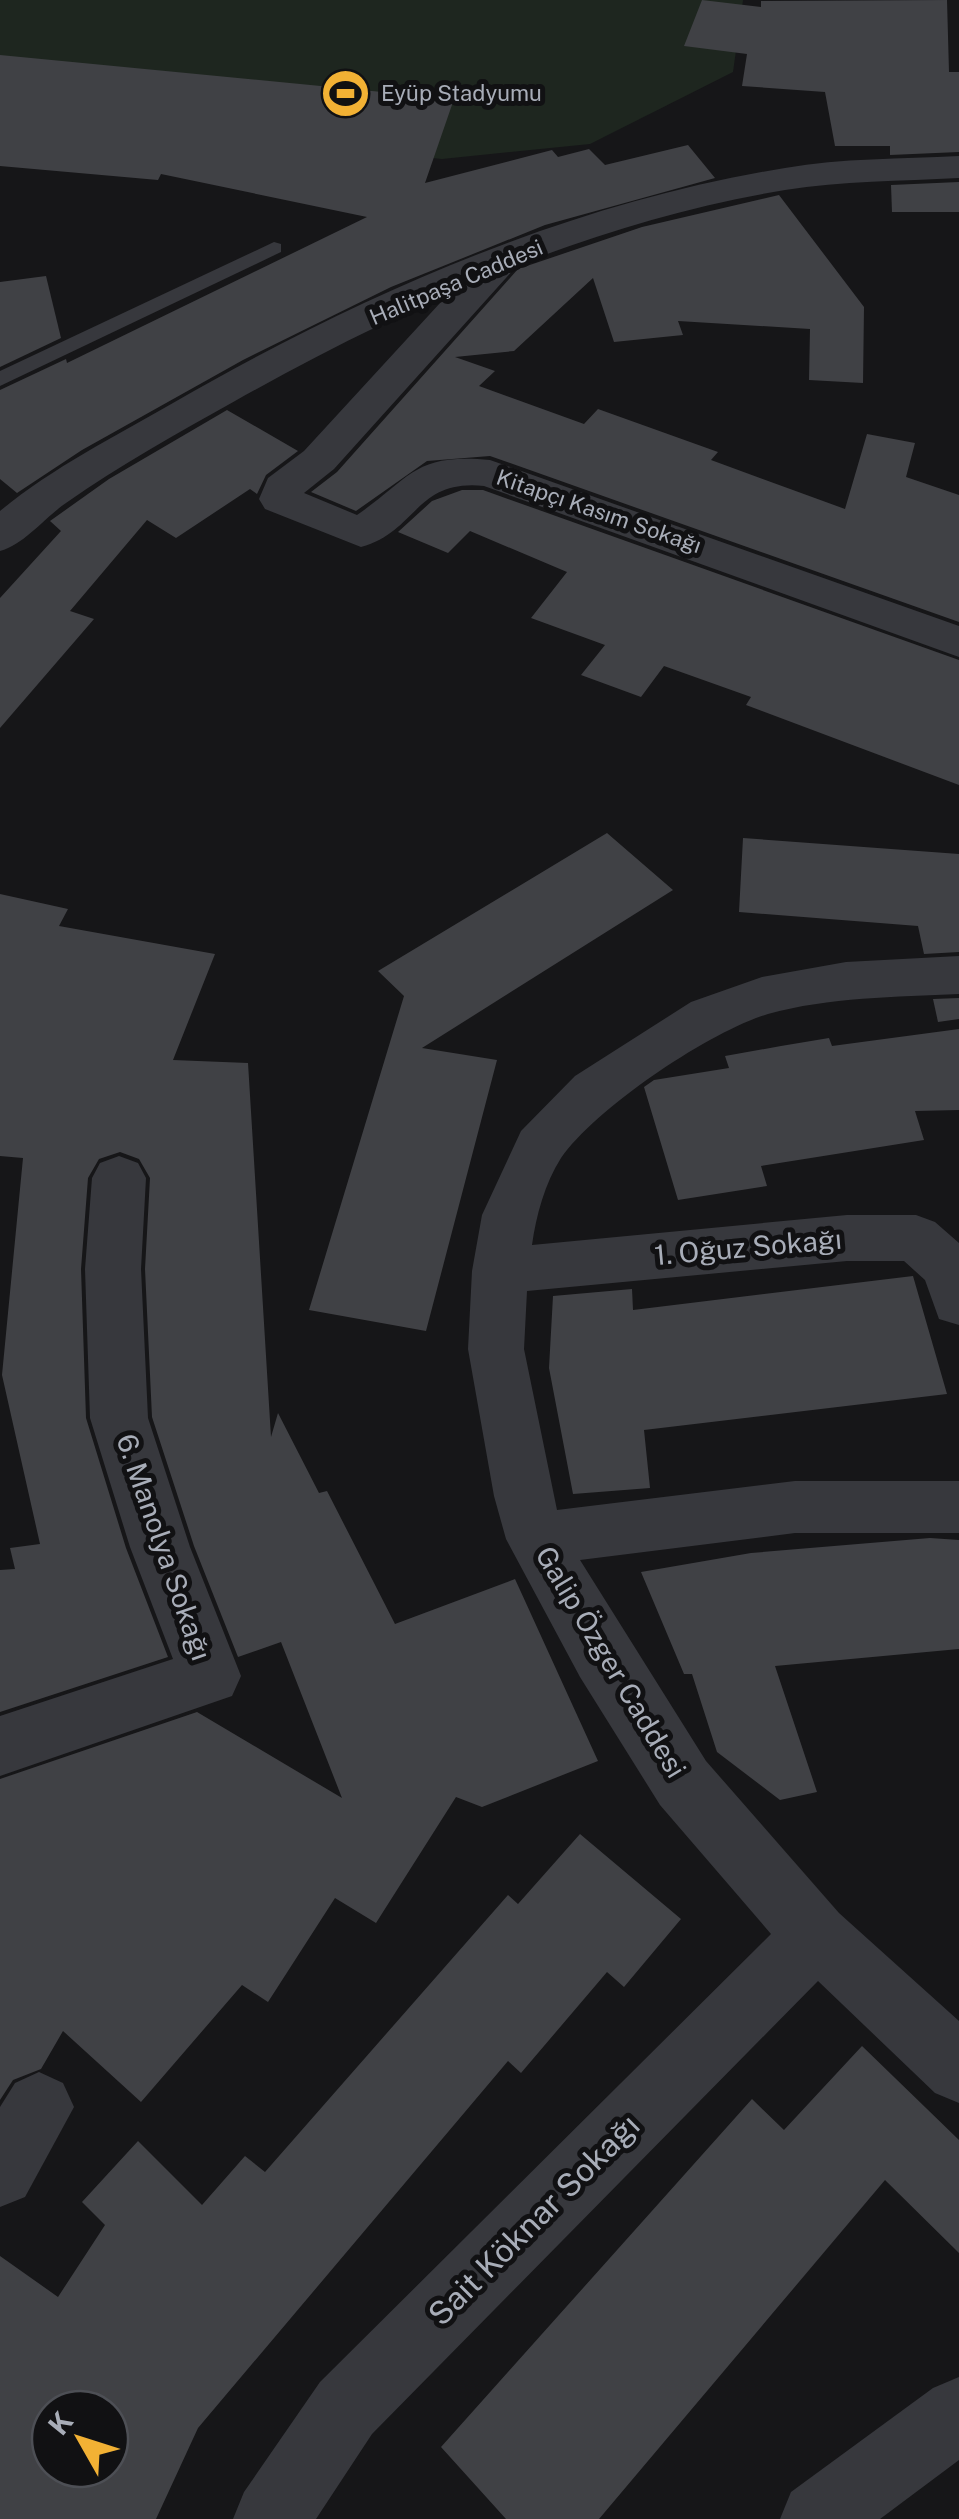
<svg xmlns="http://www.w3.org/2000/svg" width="959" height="2519" font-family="'Public Sans',sans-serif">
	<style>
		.green { fill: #1e261f }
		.building { fill: #404145; fill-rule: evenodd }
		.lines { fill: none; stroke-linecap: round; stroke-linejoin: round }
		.service { fill: #37383d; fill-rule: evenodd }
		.minor { fill: #37383d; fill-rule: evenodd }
		.tertiary { fill: #37383d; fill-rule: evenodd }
		.labels { text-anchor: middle; stroke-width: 10; stroke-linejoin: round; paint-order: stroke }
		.far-poi-label { font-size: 22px; fill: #a8adb8; stroke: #111113; text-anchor: start }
		.far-street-label { font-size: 22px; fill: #a8adb8; stroke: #111113 }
		.street-label { font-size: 28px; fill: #a8adb8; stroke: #111113 }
		.near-street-label { font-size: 32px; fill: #a8adb8; stroke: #111113 }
	</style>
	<rect width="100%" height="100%" fill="#161618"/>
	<path class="green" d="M0,0H743L733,72L590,144L442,159L0,113Z"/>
	<g class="building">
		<path d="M702,0L761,7V1L947,0L949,72H959V152L890,155V146H835L825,92L742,86L747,54L684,46Z"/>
		<path d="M0,55L454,99L425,183L552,150L558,157L589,149L605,165L688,145L715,178L545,225L391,287L243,360L82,450L17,493L0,479V390L66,359L67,363L367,217L161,174L158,180L0,166Z"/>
		<path d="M959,182V212H892L891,185Z"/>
		<path d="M779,195L864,307L863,383L809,380L810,329L678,321L683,335L614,342L593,278L514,351L455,357L495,371L479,386L584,424L598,409L718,452L711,460L845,509L867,434L915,443L906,477L959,495V622L490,456L427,461L356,511L311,492L337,472L518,269L642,227Z"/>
		<path d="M46,276L61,338L0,367V282Z"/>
		<path d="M227,410L298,451L266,475L257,494L250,489L176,538L147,520L70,611L94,619L0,728V598L61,531L50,521L109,479Z"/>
		<path d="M462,490H483L959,660V785L746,705L751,697L664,666L641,697L581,675L605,645L531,618L567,572L470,531L448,553L398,532L432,501Z"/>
		<path d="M607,833L673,890L422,1048L497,1060L426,1331L309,1310L404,996L378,971Z"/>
		<path d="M743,838L959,854V952L924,954L918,926L739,912Z"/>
		<path d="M0,894L68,909L59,926L215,954L173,1060L248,1063L271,1437L278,1413L319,1493L327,1491L395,1624L515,1579L598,1761L482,1807L456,1797L376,1923L335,1898L268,2002L242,1985L141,2102L63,2031L41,2069L13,2080L0,2100V1779L197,1712L342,1798L281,1642L238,1657L194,1546L152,1417L145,1269L150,1178L139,1159L120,1152L99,1159L88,1178L81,1269L86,1418L126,1548L168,1657L0,1712V1570L15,1569L10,1548L40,1544L2,1375L23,1158L0,1156Z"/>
		<path d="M959,998V1019L938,1022L933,999Z"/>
		<path d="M959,1029V1110L915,1111L924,1140L761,1166L767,1186L678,1200L644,1087L654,1080L729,1068L725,1056L781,1046L829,1038L832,1046Z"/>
		<path d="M913,1276L947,1394L644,1430L650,1488L573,1494L549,1368L553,1296L632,1289L633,1310Z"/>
		<path d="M930,1538L959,1540V1649L775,1666L817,1792L780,1800L717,1752L692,1674H684L641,1572L751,1553Z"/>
		<path d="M580,1834L681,1919L624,1987L607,1972L521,2073L508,2061L198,2428L156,2519H0V2256L58,2297L105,2225L82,2202L138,2141L202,2205L245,2156L265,2172L508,1895L518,1904ZM50,2409H110V2469H50Z"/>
		<path d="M862,2046L959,2140V2253L885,2180L599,2519H506L441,2447L752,2099L784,2130Z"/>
	</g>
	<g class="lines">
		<path class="service" d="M274,242L281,244V252L0,386V371Z"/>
		<g class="minor">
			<path d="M500,249L514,253L519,261L514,269L334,469L304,493L357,515C412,477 414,453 490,460L959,626V657L484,486C415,479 417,532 361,547L265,509L259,499L268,478L304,451L486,253Z"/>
			<path d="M959,956V994C896,997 829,997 768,1014C710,1031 596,1108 561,1158C545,1183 536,1216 532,1245L847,1215H916L935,1222L959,1243V1325L939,1319L925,1280L904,1261H847L527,1291L524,1349L557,1510L795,1481H959V1533H795L580,1560L706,1761L839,1913L959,2021V2103L935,2093L818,1981L372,2434L316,2519H233L244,2492L320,2382L771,1934L660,1805L580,1677L506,1539L494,1496L468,1349L472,1271L482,1215L521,1131L575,1076L691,1002L762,977L846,962Z"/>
			<path d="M119,1156L138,1163L146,1178L141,1269L148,1418L190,1547L241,1676L232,1696L0,1776V1716L173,1659L130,1547L90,1418L85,1269L92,1178L100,1163Z"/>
			<path d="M39,2072L63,2083L74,2107L25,2197L0,2207V2107L15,2083Z"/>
			<path d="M959,2377V2460L880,2519H780L791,2492L933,2388Z"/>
		</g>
		<path class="tertiary" d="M959,156V178C901,181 842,181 785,190C591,222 406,305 235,401C178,433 120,465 66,503C44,518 25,544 0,551V511C52,468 114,437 173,403C362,294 569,203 785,168C842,158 901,159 959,156Z"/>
	</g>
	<defs>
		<symbol id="stadium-disc" viewBox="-11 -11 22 22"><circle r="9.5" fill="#f2b134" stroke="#111113"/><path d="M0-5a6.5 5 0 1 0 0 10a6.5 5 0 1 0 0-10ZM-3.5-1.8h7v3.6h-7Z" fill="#111"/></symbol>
	</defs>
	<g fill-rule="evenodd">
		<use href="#stadium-disc" x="318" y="66" width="55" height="55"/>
	</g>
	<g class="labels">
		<g class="far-poi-label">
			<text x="381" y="101">Eyüp Stadyumu</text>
		</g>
		<g class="far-street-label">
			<text transform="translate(456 282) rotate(-23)" y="8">Halitpaşa Caddesi</text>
			<text transform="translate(599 511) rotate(19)" y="8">Kitapçı Kasım Sokağı</text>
		</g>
		<g class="street-label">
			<text transform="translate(748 1247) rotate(-5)" y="10">1. Oğuz Sokağı</text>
			<text transform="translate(164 1547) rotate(71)" y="10">6. Manolya Sokağı</text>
			<text transform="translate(611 1662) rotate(59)" y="10">Galip Özger Caddesi</text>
		</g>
		<g class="near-street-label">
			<text transform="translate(534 2220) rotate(-45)" y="11">Sait Köknar Sokağı</text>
		</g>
	</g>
	<g transform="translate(80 2439) rotate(309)"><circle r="48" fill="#111113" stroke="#4d4f55" stroke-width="2.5"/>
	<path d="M0-8L18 38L0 25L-18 38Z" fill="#f2b134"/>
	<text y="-15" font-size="28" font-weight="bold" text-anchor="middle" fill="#a8adb8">K</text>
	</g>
</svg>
